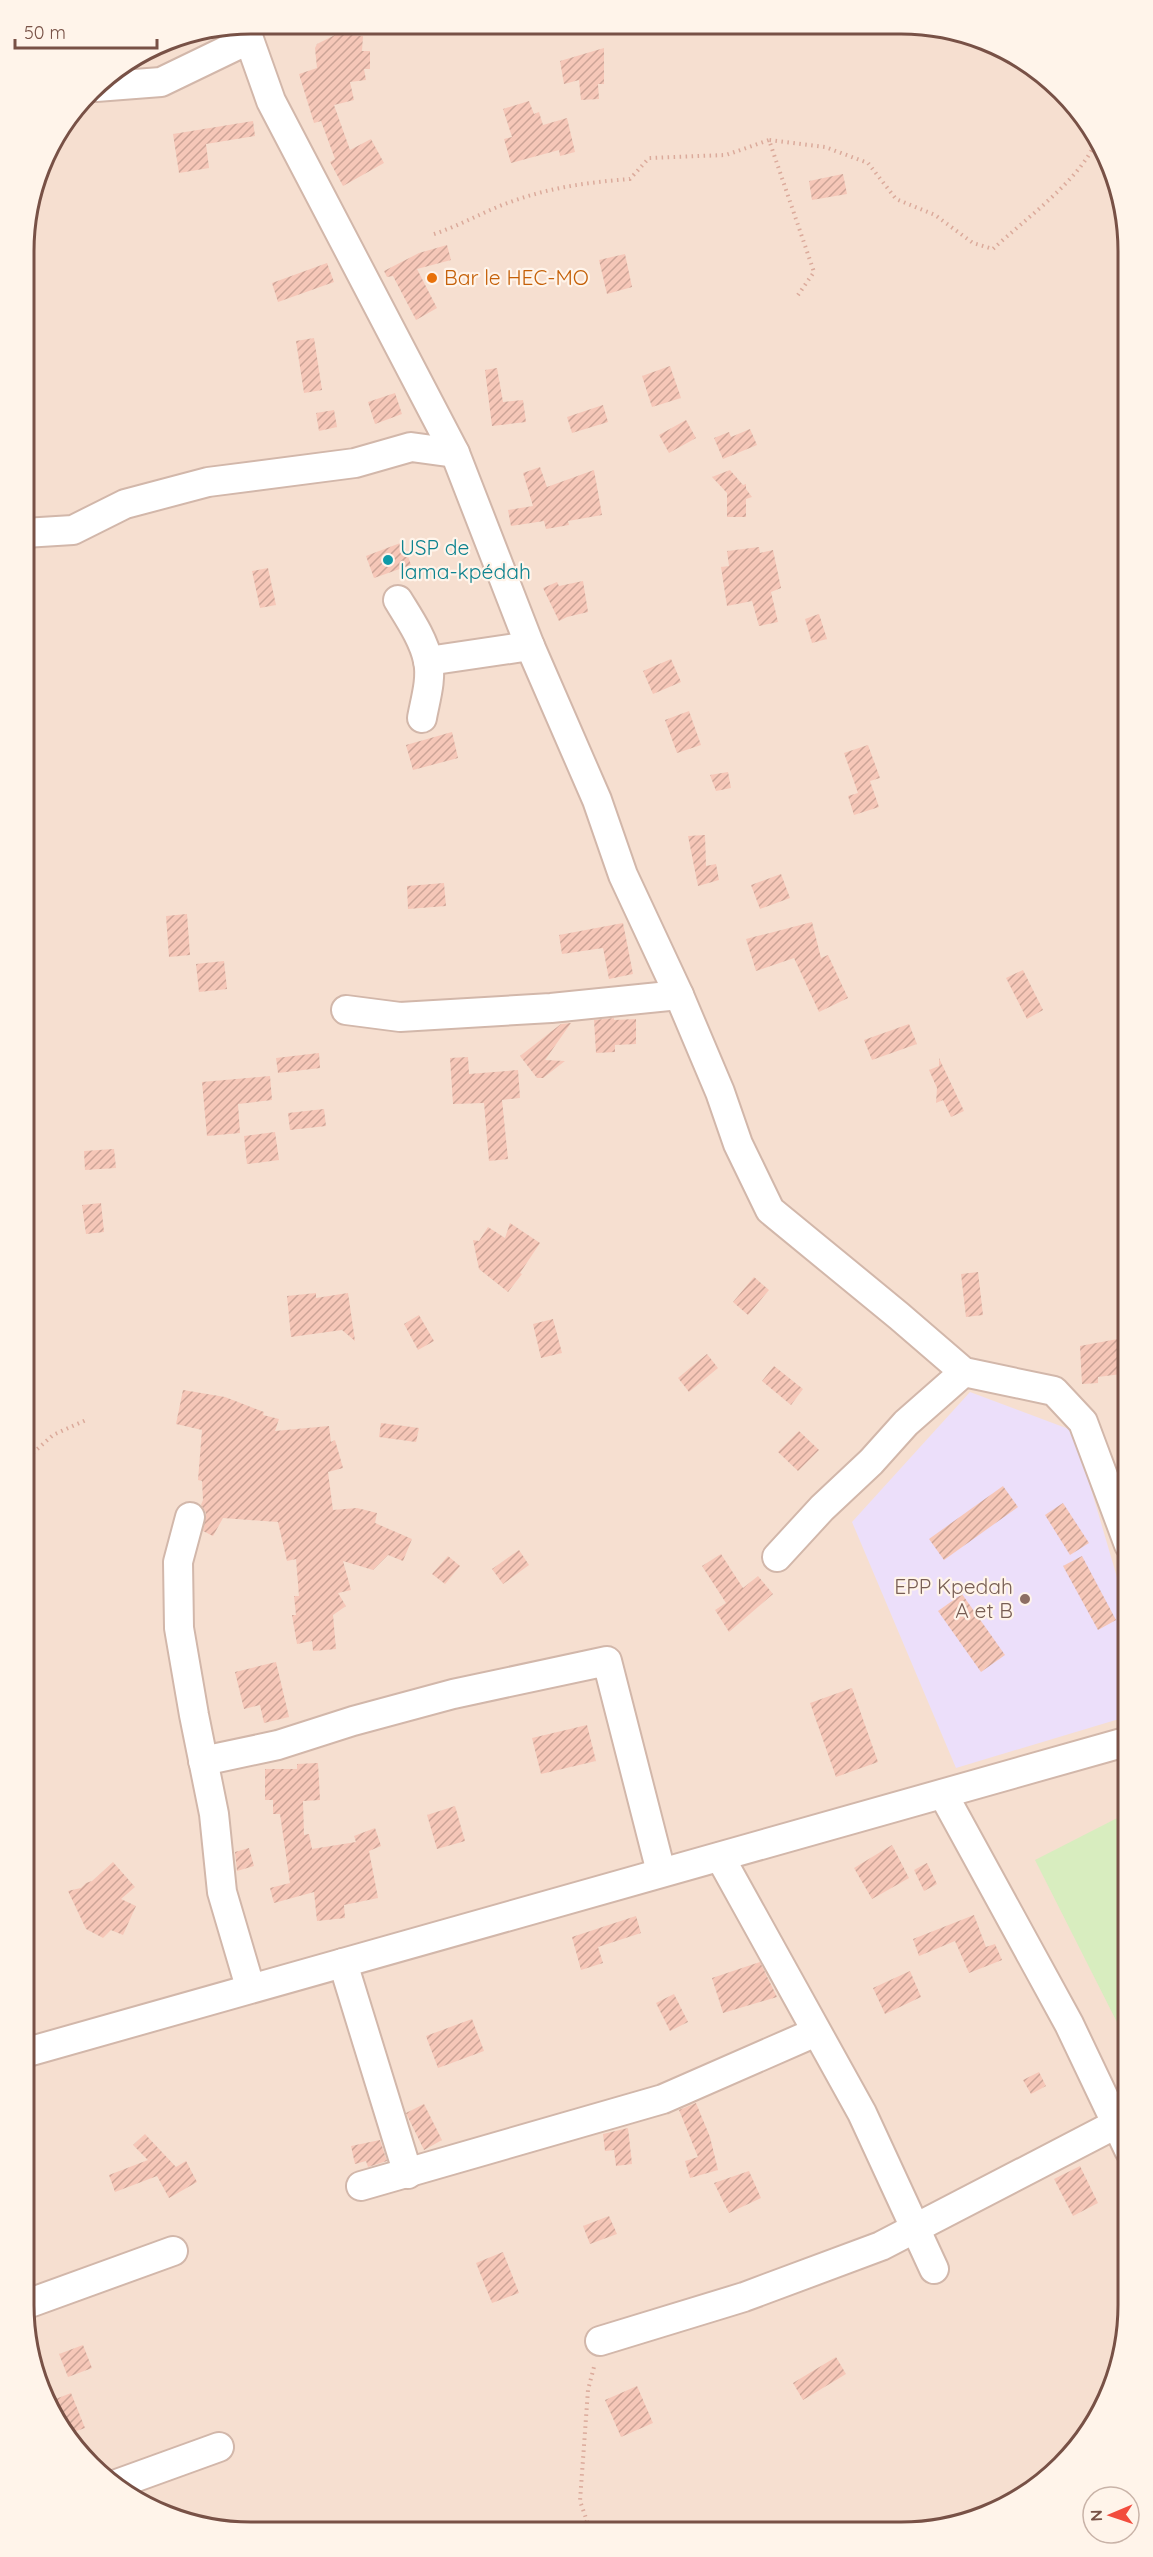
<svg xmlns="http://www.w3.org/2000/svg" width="1153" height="2557" font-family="Quicksand,sans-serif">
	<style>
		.residential { fill: #f6dfd0 }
		.education { fill: #ecdffa }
		.pitch { fill: #d8edbf }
		.building { fill: url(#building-hatch) }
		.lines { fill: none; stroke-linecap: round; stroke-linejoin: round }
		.minor-casing { stroke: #d2b7aa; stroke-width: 32 }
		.path { stroke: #dbaa9b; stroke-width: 4; stroke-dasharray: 1.5 4.5; stroke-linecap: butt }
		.minor { stroke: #fff; stroke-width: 28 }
		.food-dot { fill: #e8710a; stroke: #fff4ea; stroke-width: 2 }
		.culture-dot { fill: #0f9aa8; stroke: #fff4ea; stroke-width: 2 }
		.education-dot { fill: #8d6e63; stroke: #fff4ea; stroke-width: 2 }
		.labels { text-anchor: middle; stroke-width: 4.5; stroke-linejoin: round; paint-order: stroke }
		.food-label { font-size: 21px; fill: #c56008; stroke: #fff4ea; text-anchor: start }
		.culture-label { font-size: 21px; fill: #0d838f; stroke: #fff4ea; text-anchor: start }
		.education-label { font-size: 21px; fill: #785e54; stroke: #fff4ea; text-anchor: end }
		.rim { fill: none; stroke: #785146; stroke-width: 3 }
	</style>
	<defs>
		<pattern id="building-hatch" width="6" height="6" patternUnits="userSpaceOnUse" patternTransform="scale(1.5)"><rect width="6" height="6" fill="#f6c7b8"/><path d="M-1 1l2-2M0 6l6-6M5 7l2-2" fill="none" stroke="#cca497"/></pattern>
	</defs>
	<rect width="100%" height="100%" fill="#feefe2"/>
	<path class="residential" d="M251,24L946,28L1003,48L1052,81L1098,137L1121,192L1129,251L1128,2321L1112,2392L1073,2455L1028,2495L961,2525L902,2533L207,2529L150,2509L101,2476L62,2432L32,2365L24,2306L25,236L48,150L101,81L165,41Z"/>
	<path class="education" d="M970,1392L1074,1431L1129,1618V1716L956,1768L852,1522Z"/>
	<path class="pitch" d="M1129,1812V2046L1035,1860Z"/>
	<g class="building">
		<path d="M337,34L363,36L362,51H370V69H364L366,80L350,82L354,100L334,105L350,150L371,139L384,163L343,186L330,162L335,159L321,121L314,123L299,74L317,68L315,48L317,44Z"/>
		<path d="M604,48V84H598L599,99L581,100L579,80L564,84L560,61Z"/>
		<path d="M529,101L534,114L539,112L543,125L567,118L575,152L560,156L559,150L511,163L504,139L512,137L503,109Z"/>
		<path d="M253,121L255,136L206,144L209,168L179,173L173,134Z"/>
		<path d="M843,174L847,194L812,200L809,181Z"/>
		<path d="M447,245L451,260L417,269L437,308L416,320L393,276L387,277L384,271L419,253Z"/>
		<path d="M625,254L632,287L607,294L599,260Z"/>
		<path d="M327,263L334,282L278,302L272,283Z"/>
		<path d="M314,338L322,390L304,393L296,341Z"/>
		<path d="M670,366L681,398L652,407L642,376Z"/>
		<path d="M497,368L503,402L523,400L526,422L492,426L485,370Z"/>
		<path d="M395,393L402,414L375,424L368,402Z"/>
		<path d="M603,405L608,422L572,433L567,417Z"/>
		<path d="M334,410L337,427L319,431L316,413Z"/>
		<path d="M686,420L696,438L669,453L659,435Z"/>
		<path d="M750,429L757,445L723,459L714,438L729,432L731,437Z"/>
		<path d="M540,467L547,487L594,470L602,515L568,521L569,525L546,529L544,521L511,526L508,510L533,506L523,473Z"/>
		<path d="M730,470L743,485L746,484V489L752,497L746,499V517H727V493L712,477Z"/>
		<path d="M403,542L411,565L374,578L366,556Z"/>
		<path d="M759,547L760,553L773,550L781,588L771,592L778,622L759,626L752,601L727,606L721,567L729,566L727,551Z"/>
		<path d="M268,568L276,605L260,608L252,571Z"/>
		<path d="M583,581L588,612L567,617L559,621L543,588L557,582L559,586Z"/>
		<path d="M819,614L827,639L812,643L805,619Z"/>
		<path d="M671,659L681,682L653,694L643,671Z"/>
		<path d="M689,711L701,745L677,753L665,720Z"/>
		<path d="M452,732L458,758L413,770L406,745Z"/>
		<path d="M868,745L880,778L870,781L879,807L854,815L848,796L858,793L844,753Z"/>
		<path d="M728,772L731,788L716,791L710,775Z"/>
		<path d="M705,835L706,866L716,864L719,880L698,886L688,836Z"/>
		<path d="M781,874L790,898L760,909L751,885Z"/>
		<path d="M444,883L446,906L408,909L407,886Z"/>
		<path d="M187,914L190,955L169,957L166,916Z"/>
		<path d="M812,922L821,958L828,955L848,998L819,1012L794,958L756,971L746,939Z"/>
		<path d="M623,923L633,974L609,979L603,948L562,954L559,935Z"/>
		<path d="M224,961L227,989L199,992L196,964Z"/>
		<path d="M1023,970L1043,1010L1027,1019L1006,978Z"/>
		<path d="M614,1018V1020L636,1019V1044L615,1045V1052L596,1053L594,1020Z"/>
		<path d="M571,1023L545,1060L565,1061L543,1078H537L520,1056L561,1024Z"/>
		<path d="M909,1024L917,1044L872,1060L864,1040Z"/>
		<path d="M319,1053L320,1068L278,1073L276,1058Z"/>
		<path d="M468,1057L469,1074L518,1070L520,1098L502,1100L508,1159L489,1161L484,1103L453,1104L450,1058Z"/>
		<path d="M939,1058L964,1111L951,1117L943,1100L936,1103L937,1088L929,1070L939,1066Z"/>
		<path d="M270,1076L272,1100L238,1104L240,1133L207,1136L202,1082Z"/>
		<path d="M324,1109L326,1126L290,1130L288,1113Z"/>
		<path d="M275,1132L279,1160L247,1164L244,1136Z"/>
		<path d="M114,1149L116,1168L85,1170L84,1151Z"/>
		<path d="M101,1203L104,1232L86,1234L82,1205Z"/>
		<path d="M510,1223L540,1243L520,1273L522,1274L508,1292L479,1269L473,1240L479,1241L488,1227L505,1238Z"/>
		<path d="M978,1272L983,1315L966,1317L961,1274Z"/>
		<path d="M754,1277L769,1290L748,1315L733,1302Z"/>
		<path d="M316,1293V1298L348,1293L355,1341L342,1330L291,1337L287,1296Z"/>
		<path d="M419,1315L434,1341L418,1350L404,1324Z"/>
		<path d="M553,1319L562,1353L541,1358L533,1324Z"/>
		<path d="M1123,1338L1127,1356H1129V1373L1098,1377V1383L1082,1384L1080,1346Z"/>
		<path d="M707,1354L718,1368L689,1392L678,1378Z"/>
		<path d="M774,1366L803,1389L791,1405L762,1381Z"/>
		<path d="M183,1390L225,1397L264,1412L263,1415L279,1419L275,1431L329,1426L331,1442L335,1440L343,1468L328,1472L333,1510L357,1508L377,1513L375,1523L412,1539L403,1561L388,1555L373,1570L343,1561L351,1590L338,1593L346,1606L333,1615L336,1649L313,1651L312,1641L297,1644L292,1615H296L294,1596H299L296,1559L287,1561L278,1522L223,1518L213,1536L203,1531L206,1513L201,1505L203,1500L202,1481L198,1480L202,1430L176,1424Z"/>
		<path d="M381,1423L419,1428L416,1442L379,1437Z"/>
		<path d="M799,1431L819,1450L798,1471L778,1452Z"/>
		<path d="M1003,1486L1018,1507L944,1560L929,1539Z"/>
		<path d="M1063,1503L1089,1543L1070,1555L1045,1515Z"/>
		<path d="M519,1550L529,1565L503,1584L492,1569Z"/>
		<path d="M721,1554L743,1588L758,1576L773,1594L729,1632L715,1610L726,1603L702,1566Z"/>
		<path d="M448,1556L460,1566L445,1584L432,1574Z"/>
		<path d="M1082,1556L1116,1620L1098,1630L1063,1566Z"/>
		<path d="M962,1594L1005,1655L981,1672L938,1611Z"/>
		<path d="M276,1662L289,1717L264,1723L260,1705L244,1709L235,1672Z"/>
		<path d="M852,1688L878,1762L836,1777L810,1703Z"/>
		<path d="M587,1725L596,1761L541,1774L532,1738Z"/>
		<path d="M318,1763L320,1800L303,1801L304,1835L309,1834L312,1849L356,1842L354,1836L375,1828L381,1846L369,1851L378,1898L344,1905L345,1918L317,1921L314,1892L274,1903L270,1888L290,1883L280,1814H273V1800H265V1769H297V1764Z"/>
		<path d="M455,1806L465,1841L437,1849L427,1815Z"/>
		<path d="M892,1845L909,1878L872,1899L854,1868Z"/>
		<path d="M249,1848L254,1866L237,1871L235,1852Z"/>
		<path d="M113,1862L135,1887L121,1899L136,1906L123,1935L111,1930L103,1938L86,1929L68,1891L81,1888L86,1883L92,1881Z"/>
		<path d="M927,1863L937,1884L924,1891L914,1870Z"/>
		<path d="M974,1915L986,1947L995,1944L1002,1960L969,1973L955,1941L919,1956L913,1939Z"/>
		<path d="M636,1916L641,1933L598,1947L603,1963L581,1970L572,1937Z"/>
		<path d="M760,1962L777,1997L723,2013L712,1978Z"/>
		<path d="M910,1971L921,1997L885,2014L873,1988Z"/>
		<path d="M674,1994L688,2022L670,2031L656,2003Z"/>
		<path d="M472,2019L484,2051L438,2068L426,2036Z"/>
		<path d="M1039,2072L1046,2086L1031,2094L1023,2080Z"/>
		<path d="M696,2103L710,2137L718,2170L690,2178L685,2161L698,2157L679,2110Z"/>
		<path d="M424,2104L442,2140L424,2150L406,2113Z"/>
		<path d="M628,2128L632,2164L616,2166L614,2150L605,2151L603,2134Z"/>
		<path d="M145,2134L176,2167L186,2161L197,2182L169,2198L157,2176L115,2192L109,2175L148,2160L133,2145Z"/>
		<path d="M380,2140L387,2161L368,2167L366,2161L355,2164L351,2146Z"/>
		<path d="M1080,2166L1098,2203L1073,2216L1054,2179Z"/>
		<path d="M749,2171L761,2198L729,2213L714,2183Z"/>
		<path d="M609,2216L617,2234L590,2244L583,2226Z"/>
		<path d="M503,2252L519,2293L492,2303L476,2263Z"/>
		<path d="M83,2345L92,2368L68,2377L59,2354Z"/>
		<path d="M836,2357L846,2374L803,2400L793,2383Z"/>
		<path d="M637,2386L653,2423L621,2437L605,2400Z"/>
		<path d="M71,2393L85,2428L65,2435L48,2402Z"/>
	</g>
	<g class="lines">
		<defs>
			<g id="minor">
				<path d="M244,25L271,101L455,453L530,646L597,800L623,875L679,995L720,1092L738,1144L770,1210L899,1316L964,1372L1054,1391L1083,1422L1129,1545"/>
				<path d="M96,87L161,82L248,40"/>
				<path d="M24,533L73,530L125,504L208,482L355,463L411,447L455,453"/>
				<path d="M398,600C409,618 424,640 428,661C432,679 425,701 422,718"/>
				<path d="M428,661L530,646"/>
				<path d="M346,1010L400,1017L551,1008L679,995"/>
				<path d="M190,1517L178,1562L179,1628L194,1715L214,1814L222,1892L250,1987"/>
				<path d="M777,1557L822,1508L871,1462L906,1423L964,1372"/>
				<path d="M203,1761L278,1745L353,1721L453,1694L607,1661L661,1872"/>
				<path d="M943,1794L1069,2024L1129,2150"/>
				<path d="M720,1857L862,2113L934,2269"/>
				<path d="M343,1963L408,2174"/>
				<path d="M24,2053L1129,1741"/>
				<path d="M361,2186L663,2099L816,2032"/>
				<path d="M24,2305L173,2251"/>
				<path d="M600,2341L744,2297L881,2246L1116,2124L1129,2120"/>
				<path d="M114,2485L219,2447"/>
			</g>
		</defs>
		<use href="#minor" class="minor-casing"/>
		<g class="path">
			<path d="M434,234C462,225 488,209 516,200C553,187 591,182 630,179L649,158L726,155L769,140"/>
			<path d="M798,295L814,272L769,140L825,147L868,163L896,199L935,215L973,243L993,249C1025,219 1083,178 1098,137"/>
			<path d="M24,1461L53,1435L86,1420"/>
			<path d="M578,2531L587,2521L580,2501L588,2390L595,2363"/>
		</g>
		<use href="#minor" class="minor"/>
	</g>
	<circle class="food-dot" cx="432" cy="278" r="6"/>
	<circle class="culture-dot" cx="388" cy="560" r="6"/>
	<circle class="education-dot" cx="1025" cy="1599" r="6"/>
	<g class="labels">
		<g class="food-label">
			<text x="444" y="285">Bar le HEC-MO</text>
		</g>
		<g class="culture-label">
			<text x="400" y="555">USP de<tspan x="400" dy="24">lama-kpédah</tspan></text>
		</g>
		<g class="education-label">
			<text x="1013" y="1594">EPP Kpedah<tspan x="1013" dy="24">A et B</tspan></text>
		</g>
	</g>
	<path d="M0 0H1153V2557H0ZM251 34H901A217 217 0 0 1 1118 251V2305A217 217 0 0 1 901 2522H251A217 217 0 0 1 34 2305V251A217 217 0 0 1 251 34Z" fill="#fff4ea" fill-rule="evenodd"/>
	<path class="rim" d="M251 34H901A217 217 0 0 1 1118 251V2305A217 217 0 0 1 901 2522H251A217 217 0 0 1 34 2305V251A217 217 0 0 1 251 34Z"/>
	<g transform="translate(1111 2515) rotate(268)"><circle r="28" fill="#fff4ea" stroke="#c9b3a8" stroke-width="1.5"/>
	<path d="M0-4.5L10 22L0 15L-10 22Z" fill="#f24c3d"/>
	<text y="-9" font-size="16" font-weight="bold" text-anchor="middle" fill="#785146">N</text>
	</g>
	<path d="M15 39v9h142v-9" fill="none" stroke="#785146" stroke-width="3"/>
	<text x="24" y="39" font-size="18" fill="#785146" stroke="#fff4ea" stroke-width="4.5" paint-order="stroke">50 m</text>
</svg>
